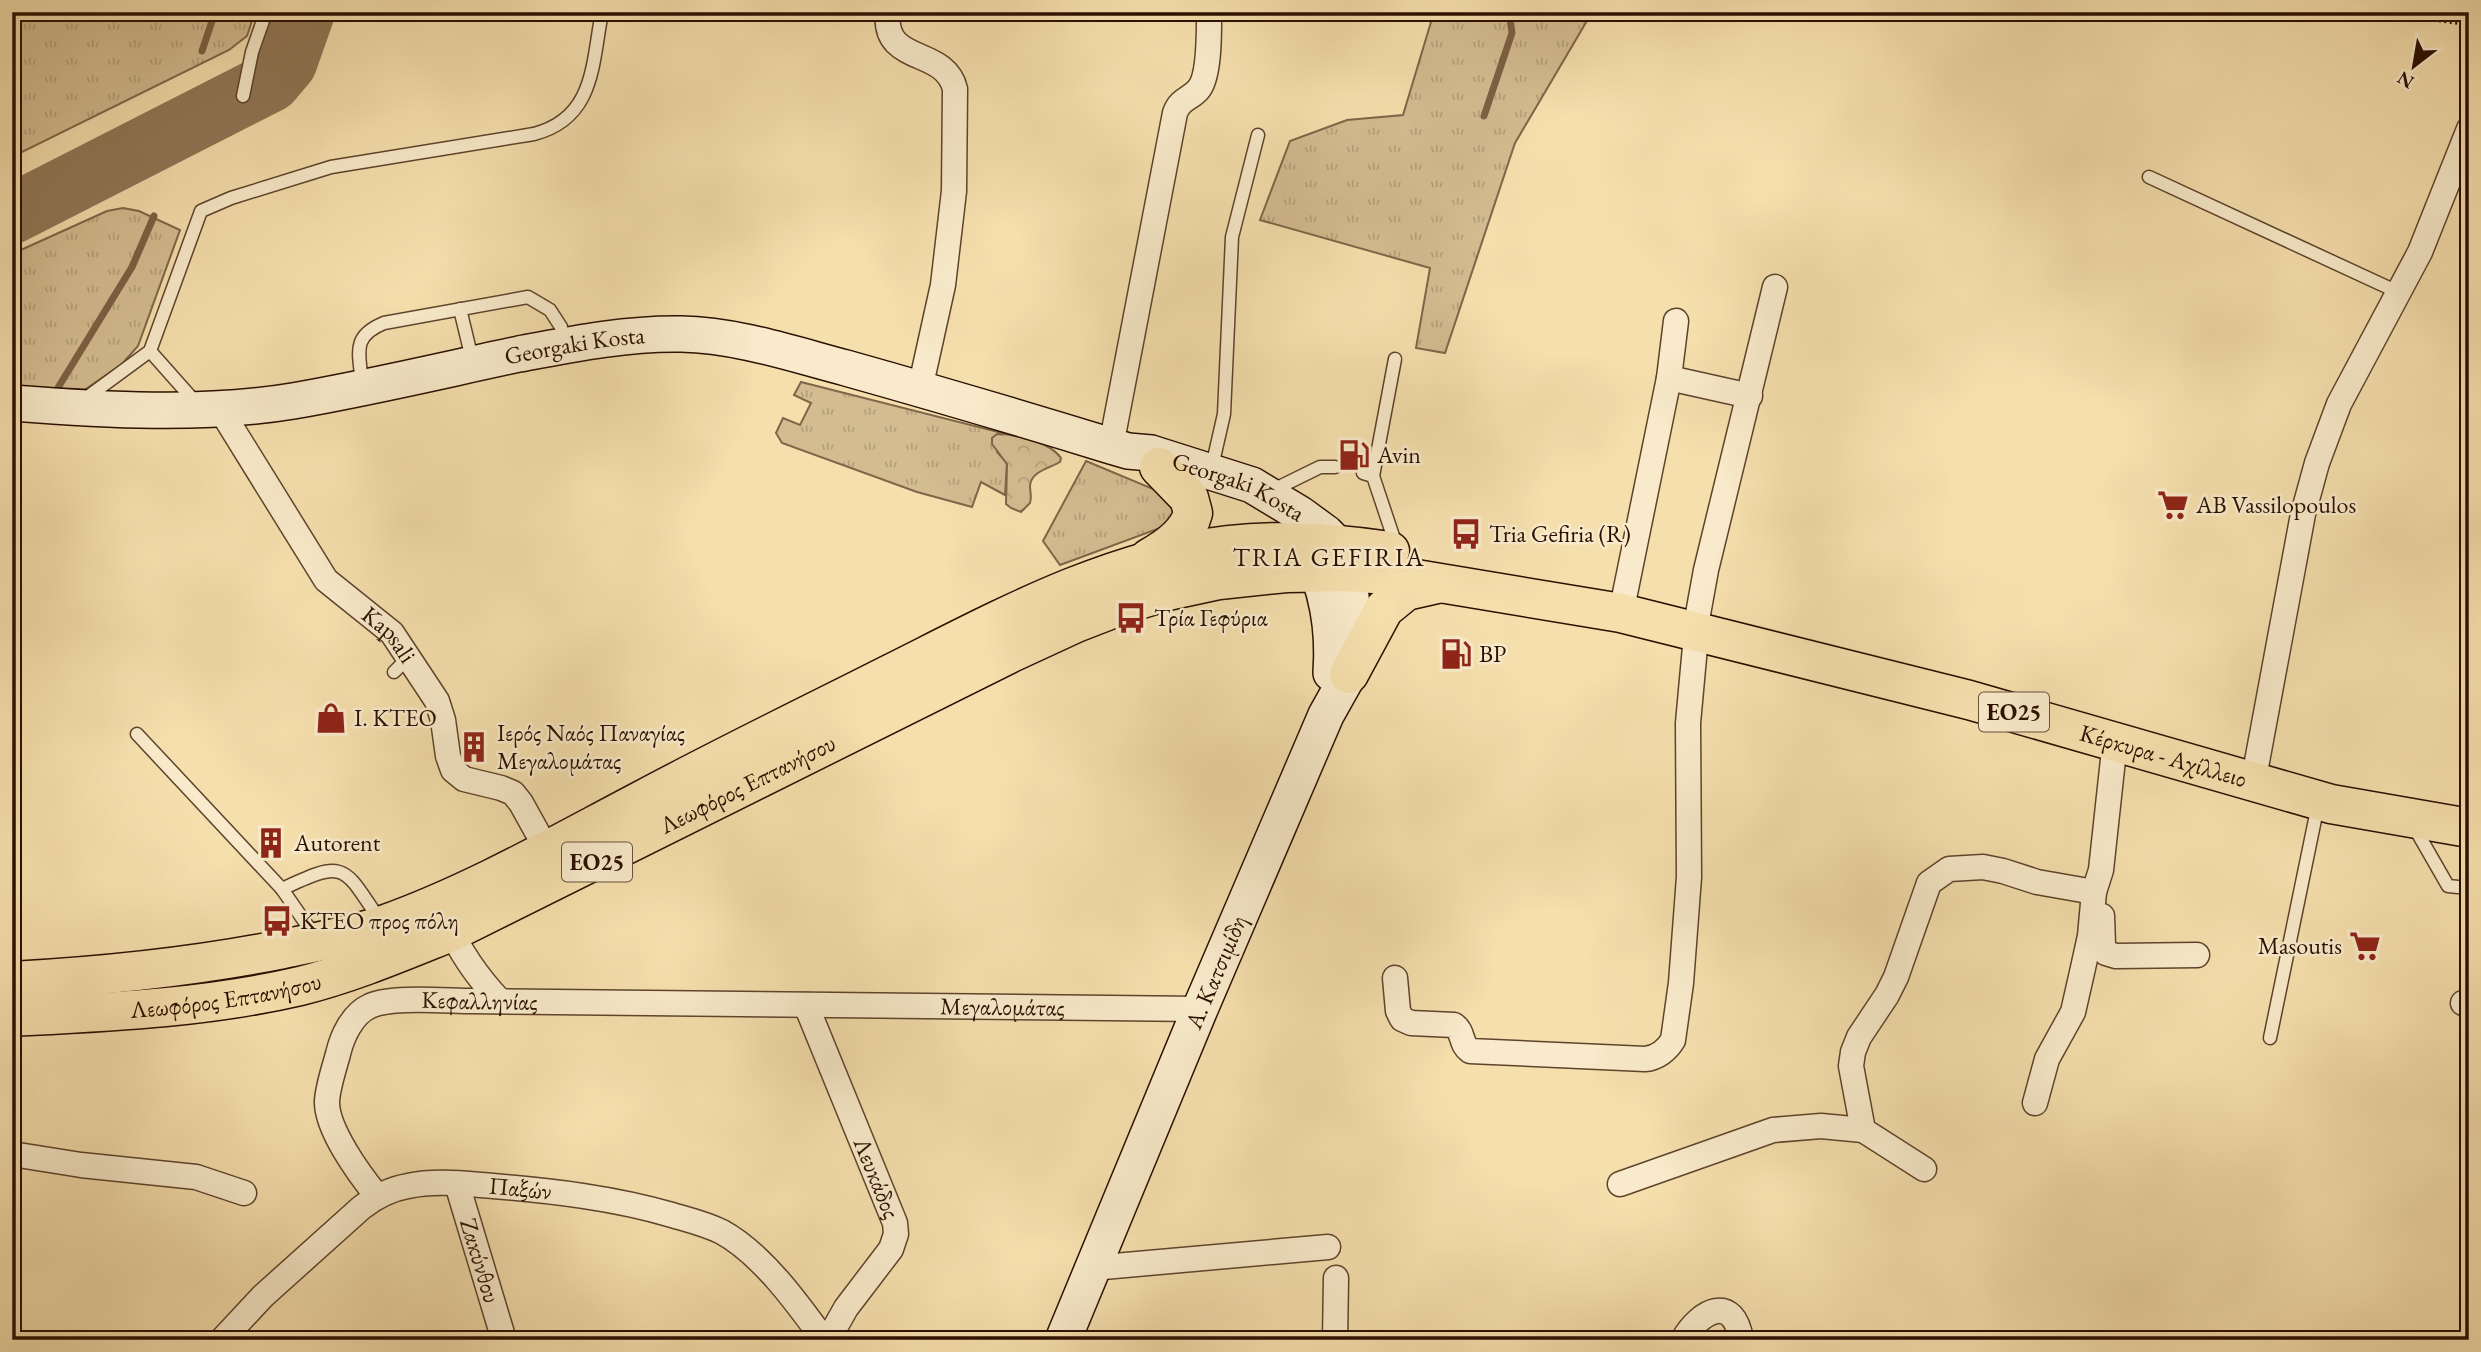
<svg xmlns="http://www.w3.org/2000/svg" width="2481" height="1352" font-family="'EB Garamond',serif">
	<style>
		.grass { fill: url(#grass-tufts); stroke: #7f6648; stroke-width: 2 }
		.forest { fill: url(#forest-crowns); stroke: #7f6648; stroke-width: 2 }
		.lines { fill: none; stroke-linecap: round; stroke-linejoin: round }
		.stream { stroke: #7b6144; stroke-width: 7 }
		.taxiway { stroke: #907756; stroke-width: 60 }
		.lane-casing { stroke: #5e432b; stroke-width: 15 }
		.street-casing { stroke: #5e432b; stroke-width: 27 }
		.secondary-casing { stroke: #2b0f00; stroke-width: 38 }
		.primary-casing { stroke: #2b0f00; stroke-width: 41 }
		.path { stroke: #2b0f00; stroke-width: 4.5; stroke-dasharray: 2 3.5; stroke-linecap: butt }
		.lane { stroke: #f8eaca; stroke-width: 12 }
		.street { stroke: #f8eaca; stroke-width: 24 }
		.secondary { stroke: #f8eaca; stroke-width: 35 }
		.primary { stroke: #f5dfad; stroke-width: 38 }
		.labels { text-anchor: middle; stroke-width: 5; stroke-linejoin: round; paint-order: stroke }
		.shield { fill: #f8eaca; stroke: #68513d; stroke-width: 2 }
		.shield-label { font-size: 23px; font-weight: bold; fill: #2b0f00 }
		.street-label { font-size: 24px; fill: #2b0f00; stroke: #f8eaca }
		.poi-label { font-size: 24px; fill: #2b0f00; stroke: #f8eaca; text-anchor: start }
		.neighbourhood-label { font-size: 26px; letter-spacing: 2px; fill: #2b0f00; stroke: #f8eaca }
	</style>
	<defs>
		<pattern id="grass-tufts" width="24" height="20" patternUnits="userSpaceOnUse" patternTransform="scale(1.75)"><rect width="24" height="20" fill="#d3bc90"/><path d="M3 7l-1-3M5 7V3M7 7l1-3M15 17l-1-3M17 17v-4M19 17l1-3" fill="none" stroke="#b5a07a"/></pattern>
		<pattern id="forest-crowns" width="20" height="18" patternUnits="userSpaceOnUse" patternTransform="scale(1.75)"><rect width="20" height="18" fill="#d3bc90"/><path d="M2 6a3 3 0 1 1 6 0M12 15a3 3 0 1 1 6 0" fill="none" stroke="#b5a07a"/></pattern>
	</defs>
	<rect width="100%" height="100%" fill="#f5dfad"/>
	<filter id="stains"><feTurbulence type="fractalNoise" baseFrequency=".00286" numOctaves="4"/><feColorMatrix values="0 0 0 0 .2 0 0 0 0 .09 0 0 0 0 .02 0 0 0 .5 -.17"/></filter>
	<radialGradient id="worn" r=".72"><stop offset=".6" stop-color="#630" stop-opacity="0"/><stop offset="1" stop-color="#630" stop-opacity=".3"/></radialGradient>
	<g class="grass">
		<path d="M12,12H255L247,36L229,50L12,157Z"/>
		<path d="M1434,12H1586L1588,19L1515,143L1445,353L1416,348L1430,268L1260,220L1290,141L1347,120L1403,115Z"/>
		<path d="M123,208L139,211L180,230L138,346L121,365L77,395L12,392V254L107,211Z"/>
		<path d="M801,382L1022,438L1002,434L997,452L1007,463L1005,495L981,482L972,507L917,492L782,443L776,433L783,418L800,425L811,403L794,395Z"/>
		<path d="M1086,461L1158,491L1177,508L1163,527L1060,565L1043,541Z"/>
	</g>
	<path class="forest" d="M997,434C1016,434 1050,442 1061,458L1060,462C1050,468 1031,471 1030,486C1030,492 1032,497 1030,503L1021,512L1011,508L1006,504L1007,464L992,444V438Z"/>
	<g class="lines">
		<g class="stream">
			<path d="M202,51L215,12"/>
			<path d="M1484,116L1512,33L1509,12"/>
			<path d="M56,391L132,267L154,216"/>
		</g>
		<path class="taxiway" d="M12,214L271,82L287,63L305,12"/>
		<defs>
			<g id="lane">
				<path d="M243,96L252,52L266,12"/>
				<path d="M2149,177L2400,293"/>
				<path d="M460,309L473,363"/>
				<path d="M150,351L197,404"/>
				<path d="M362,385C360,354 350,337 384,323L528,297L550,310L561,327L566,345"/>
				<path d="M82,401L150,351L201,211L231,198L331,167L534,134C595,118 592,64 602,12"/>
				<path d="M1211,471L1224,414L1232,237L1258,135"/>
				<path d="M1363,473L1373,476L1396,545"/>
				<path d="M1373,476L1395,359"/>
				<path d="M1271,491L1320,467H1335"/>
				<path d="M394,672L408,658"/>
				<path d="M137,734L282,889L316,938"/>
				<path d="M2413,825L2448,886L2458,887"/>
				<path d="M282,889C347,858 343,866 381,922"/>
				<path d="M2270,1038L2318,805"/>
			</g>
			<g id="street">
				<path d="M888,12C882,66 945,46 955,89L954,191L943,285L920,389"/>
				<path d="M1669,378L1750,396"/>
				<path id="s1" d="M220,409L326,580L392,633L437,701L443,720L448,756L453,770L464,779L501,788L513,793L521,803L547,850"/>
				<path d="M1111,446L1175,113C1180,99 1190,99 1198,90C1210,77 1209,30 1209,12"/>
				<path d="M1621,613L1669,378L1676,321"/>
				<path d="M2253,783L2303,514L2317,463L2339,404L2420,252L2469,129"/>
				<path d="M2102,916L2103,945L2106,953L2116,956L2197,955"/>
				<path d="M446,921C460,952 477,977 500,1001"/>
				<path d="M1395,978L1398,1011L1402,1019L1411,1023L1454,1025C1464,1032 1460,1044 1470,1051L1645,1059C1657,1058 1667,1050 1673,1040L1681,983L1689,877L1688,723L1698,614L1706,570L1775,287"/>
				<path d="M2463,1003L2469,1002"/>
				<path id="s2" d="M806,1005L895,1223L896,1234L891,1249L846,1308L828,1340"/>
				<path d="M2035,1103L2047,1059L2073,1012L2083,968L2090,936L2094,892L2101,870L2115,741"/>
				<path d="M12,1154L81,1165L196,1177L244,1193"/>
				<path d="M1924,1169L1863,1130L1851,1066L1853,1052L1859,1037L1887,995L1896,977L1929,883L1949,869L1983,867L2003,871L2037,882L2094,892"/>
				<path id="s3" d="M457,1184L504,1340"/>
				<path d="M1620,1184L1773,1130L1821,1126L1863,1130"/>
				<path id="s4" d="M377,1196C360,1175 326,1129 327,1101C328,1086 334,1069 338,1054C342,1037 352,1014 370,1006C391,996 447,1001 472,1001L1200,1009"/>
				<path d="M1092,1268L1328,1247"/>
				<path id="s5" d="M222,1340L263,1296L361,1208C375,1197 390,1189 408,1186C436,1180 466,1184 493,1186C553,1191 614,1198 672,1215C689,1220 706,1224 722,1232C762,1254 798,1304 824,1340"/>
				<path d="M1335,1340L1336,1278"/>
				<path d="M1683,1340C1700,1310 1734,1293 1741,1340"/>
			</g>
			<g id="secondary">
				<path id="s6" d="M12,403C104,410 203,416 293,401C369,388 444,370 519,354C572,344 627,333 681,334C737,335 793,354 846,368C935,393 1023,419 1111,446L1128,451L1151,453L1252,485L1300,514L1326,533L1338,545L1349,572L1355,647L1349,674L1326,715L1200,1009L1063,1340"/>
				<path d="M1305,549C1328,584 1334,632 1331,673"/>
			</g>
			<g id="primary">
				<path d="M1149,558C1167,548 1188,534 1193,513L1189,498L1159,467"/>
				<path d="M1349,674L1384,609L1406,591L1437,584"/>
				<path d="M12,981C103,976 193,967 283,949C316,942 351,936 383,925C473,893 558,844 642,800C724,756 809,715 892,673C998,620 1108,559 1228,545C1281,539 1337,543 1390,551"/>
				<path id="s7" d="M12,1017C108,1012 206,1008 300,986C352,973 401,952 451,932L1011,653L1076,623L1125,604L1168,591L1219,580L1286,573L1349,572L1398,576L1621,613L1969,700L2331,804L2469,828"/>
			</g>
		</defs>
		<use href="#lane" class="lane-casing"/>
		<use href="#street" class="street-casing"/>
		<use href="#secondary" class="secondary-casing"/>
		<use href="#primary" class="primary-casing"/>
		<path class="path" d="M2379,12L2469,24"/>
		<use href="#lane" class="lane"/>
		<use href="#street" class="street"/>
		<use href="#secondary" class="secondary"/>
		<use href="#primary" class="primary"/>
	</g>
	<defs>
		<symbol id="fuel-bare" viewBox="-9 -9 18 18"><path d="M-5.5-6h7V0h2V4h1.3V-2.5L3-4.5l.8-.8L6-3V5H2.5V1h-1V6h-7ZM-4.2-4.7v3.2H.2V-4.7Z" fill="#8f2418" stroke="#f8eaca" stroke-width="2.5" paint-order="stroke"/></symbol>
		<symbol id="supermarket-bare" viewBox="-9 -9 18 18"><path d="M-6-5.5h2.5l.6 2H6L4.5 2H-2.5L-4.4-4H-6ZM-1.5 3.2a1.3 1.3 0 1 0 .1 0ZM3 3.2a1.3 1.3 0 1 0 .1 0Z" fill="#8f2418" stroke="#f8eaca" stroke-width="2.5" paint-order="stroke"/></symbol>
		<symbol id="bus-bare" viewBox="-9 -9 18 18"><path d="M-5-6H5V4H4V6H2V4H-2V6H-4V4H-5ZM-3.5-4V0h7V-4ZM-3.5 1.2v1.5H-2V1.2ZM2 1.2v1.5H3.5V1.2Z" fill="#8f2418" stroke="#f8eaca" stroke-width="2.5" paint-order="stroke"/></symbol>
		<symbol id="shop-bare" viewBox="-9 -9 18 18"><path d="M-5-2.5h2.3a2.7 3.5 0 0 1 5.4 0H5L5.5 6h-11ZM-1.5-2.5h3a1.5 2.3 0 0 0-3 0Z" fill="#8f2418" stroke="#f8eaca" stroke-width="2.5" paint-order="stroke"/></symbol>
		<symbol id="building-bare" viewBox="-9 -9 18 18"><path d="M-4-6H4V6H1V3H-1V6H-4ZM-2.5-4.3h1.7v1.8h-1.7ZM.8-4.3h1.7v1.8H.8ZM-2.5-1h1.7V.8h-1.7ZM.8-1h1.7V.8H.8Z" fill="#8f2418" stroke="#f8eaca" stroke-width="2.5" paint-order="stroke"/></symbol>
	</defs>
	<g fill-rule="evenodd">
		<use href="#fuel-bare" x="1332" y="433" width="44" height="44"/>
		<use href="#supermarket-bare" x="2151" y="483" width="44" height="44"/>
		<use href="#bus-bare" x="1444" y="512" width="44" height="44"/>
		<use href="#bus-bare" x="1109" y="596" width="44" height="44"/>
		<use href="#fuel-bare" x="1434" y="632" width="44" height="44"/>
		<use href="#shop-bare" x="309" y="696" width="44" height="44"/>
		<use href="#building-bare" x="452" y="725" width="44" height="44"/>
		<use href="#building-bare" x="249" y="821" width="44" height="44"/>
		<use href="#bus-bare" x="255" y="899" width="44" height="44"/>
		<use href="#supermarket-bare" x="2343" y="924" width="44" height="44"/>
	</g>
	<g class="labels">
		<g class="shield">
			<rect x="1979" y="692.5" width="70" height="39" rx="5"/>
			<rect x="562" y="842.5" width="70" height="39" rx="5"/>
		</g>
		<g class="shield-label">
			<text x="2014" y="720">ΕΟ25</text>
			<text x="597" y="870">ΕΟ25</text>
		</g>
		<g class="street-label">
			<text dy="8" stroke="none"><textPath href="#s6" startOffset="569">Georgaki Kosta</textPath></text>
			<text dy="8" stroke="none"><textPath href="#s6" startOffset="1256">Georgaki Kosta</textPath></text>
			<text dy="8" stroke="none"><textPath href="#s1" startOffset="285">Kapsali</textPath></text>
			<text dy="8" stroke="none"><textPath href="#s7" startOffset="2264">Κέρκυρα - Αχίλλειο</textPath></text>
			<text dy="8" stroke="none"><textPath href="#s7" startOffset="782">Λεωφόρος Επτανήσου</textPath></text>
			<text transform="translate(1216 972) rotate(-67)" y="8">Α. Κατσιμίδη</text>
			<text dy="8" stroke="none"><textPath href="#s7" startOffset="215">Λεωφόρος Επτανήσου</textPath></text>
			<text dy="8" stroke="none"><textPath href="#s4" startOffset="327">Κεφαλληνίας</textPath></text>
			<text dy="8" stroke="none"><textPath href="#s4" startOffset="850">Μεγαλομάτας</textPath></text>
			<text dy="8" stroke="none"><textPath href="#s2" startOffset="187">Λευκάδος</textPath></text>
			<text dy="8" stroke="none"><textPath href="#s5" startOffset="357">Παξών</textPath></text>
			<text dy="8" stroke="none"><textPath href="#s3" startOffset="80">Ζακύνθου</textPath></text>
		</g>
		<g class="poi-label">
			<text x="1377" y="463">Avin</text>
			<text x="2196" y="513">AB Vassilopoulos</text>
			<text x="1489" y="542">Tria Gefiria (R)</text>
			<text x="1154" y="626">Τρία Γεφύρια</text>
			<text x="1479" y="662">BP</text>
			<text x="354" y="726">Ι. ΚΤΕΟ</text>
			<text x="497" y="741">Ιερός Ναός Παναγίας<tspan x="497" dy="28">Μεγαλομάτας</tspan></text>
			<text x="294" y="851">Autorent</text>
			<text x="300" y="929">ΚΤΕΟ προς πόλη</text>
			<text x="2342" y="954" text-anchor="end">Masoutis</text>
		</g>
		<g class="neighbourhood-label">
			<text x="1329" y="566">TRIA GEFIRIA</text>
		</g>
	</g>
	<rect width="2481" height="1352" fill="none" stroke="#f5dfad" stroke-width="42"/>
	<rect x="14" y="14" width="2453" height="1324" fill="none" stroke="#2b0f00" stroke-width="3.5"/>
	<rect x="21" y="21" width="2439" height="1310" fill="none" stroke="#2b0f00" stroke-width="2"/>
	<g transform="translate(2414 66) rotate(211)" stroke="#f8eaca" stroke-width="5" paint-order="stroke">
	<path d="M0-5L12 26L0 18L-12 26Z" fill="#2b0f00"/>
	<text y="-10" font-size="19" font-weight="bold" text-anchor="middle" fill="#2b0f00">N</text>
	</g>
	<rect width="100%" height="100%" filter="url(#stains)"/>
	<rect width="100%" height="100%" fill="url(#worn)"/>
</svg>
